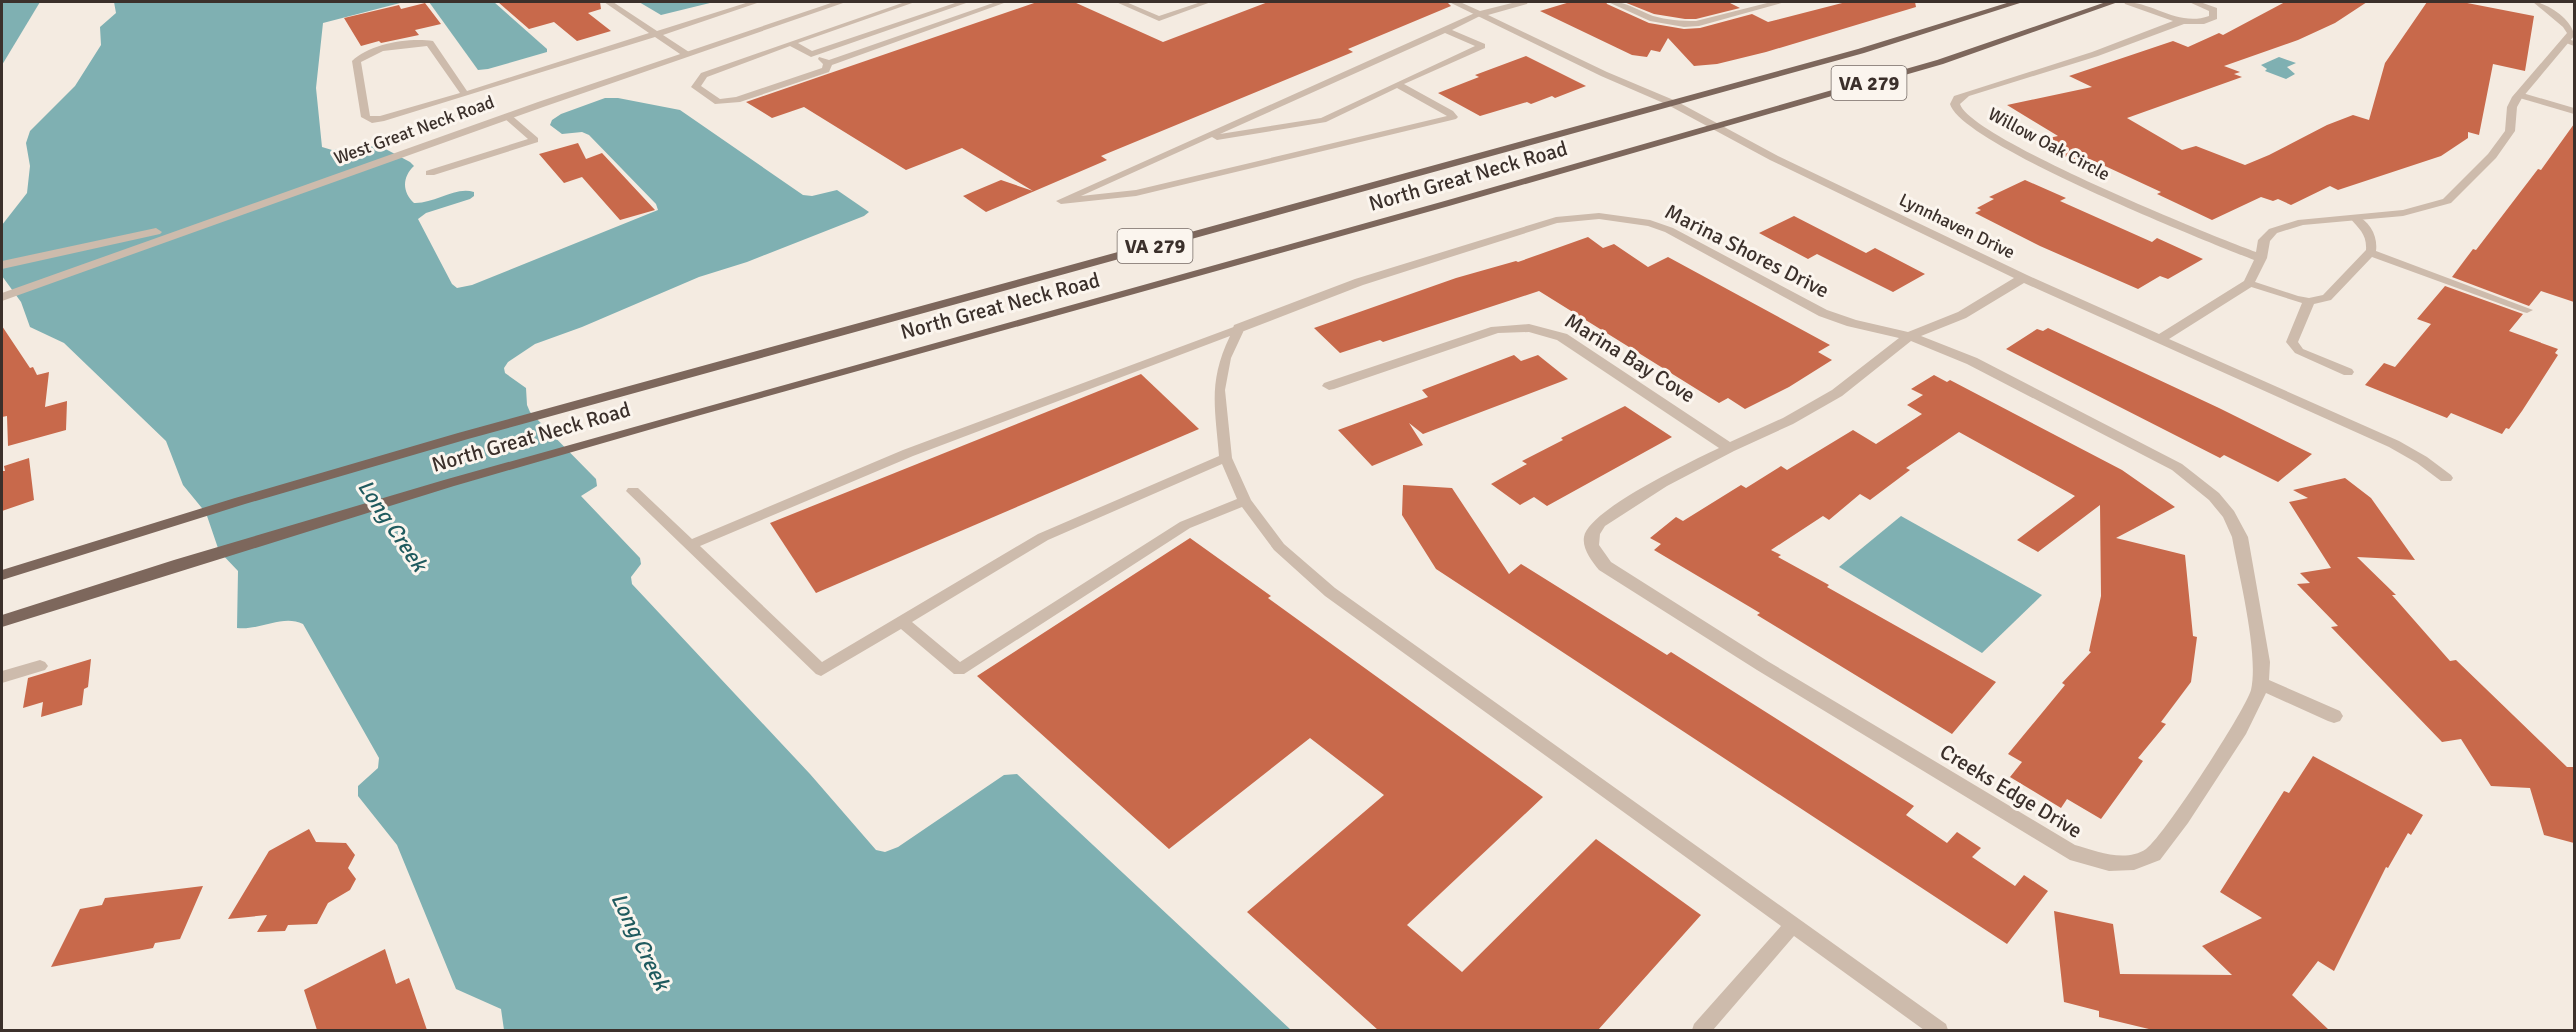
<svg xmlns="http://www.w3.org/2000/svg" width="2576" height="1032" font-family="Signika,sans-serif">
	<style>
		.water { fill: #7fb0b2 }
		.building { fill: #c8694b }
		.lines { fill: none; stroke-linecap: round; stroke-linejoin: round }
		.service { fill: #cdbbac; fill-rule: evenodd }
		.minor { fill: #cdbbac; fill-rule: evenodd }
		.tertiary { fill: #cdbbac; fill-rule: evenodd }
		.primary { fill: #7d675c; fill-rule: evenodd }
		.labels { text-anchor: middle; stroke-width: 6; stroke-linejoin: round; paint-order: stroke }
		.far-street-label { font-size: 18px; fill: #3b302b; stroke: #fbf5ee }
		.shield { fill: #fbf5ee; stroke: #756b66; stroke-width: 1.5 }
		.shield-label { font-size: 20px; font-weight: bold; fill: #3b302b }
		.street-label { font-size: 21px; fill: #3b302b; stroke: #fbf5ee }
		.water-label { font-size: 22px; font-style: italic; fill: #1f5a5e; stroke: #fbf5ee }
	</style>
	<rect width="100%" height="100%" fill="#f4ebe1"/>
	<g class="water">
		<path d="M2,2H40L2,65Z"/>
		<path d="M114,2H404L323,23L316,88L322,147L332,150L378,145L410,162L414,166C402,177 402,192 414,203C434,204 455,186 474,192V196L470,199L426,213L418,219L452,284L457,288L472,285L658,210L656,204L589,135L582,132L562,134L550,125L552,120L561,114L605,98H618L680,110L803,195L812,196L837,190L869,212L864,216L747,262L699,277L582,327L535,344L508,362L504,368L505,373L526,388L527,405L530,412L596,479L597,486L581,496L640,558L641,564L631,577L632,584L810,774L876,850L885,852L898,847L1004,775L1017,774L1291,1030H504L501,1009L456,989L397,845L358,796V786L378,768L379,758L303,624C282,614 260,631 237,628L238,571L219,551L206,513L183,485L166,441L64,343L30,327L21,302L2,276V225L27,193L30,166L26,143L30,131L75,86L101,45L100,27L116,13Z"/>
		<path d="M429,2H494L547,49V52L488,69L478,70Z"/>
		<path d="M639,2H714L661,15Z"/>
		<path d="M2279,57L2296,63L2287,67L2295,74L2286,79L2265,71L2267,69L2261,65Z"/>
		<path d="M1901,516L2042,595L1982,653L1839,567Z"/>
	</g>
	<g class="building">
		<path d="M498,2H600L601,9L588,13L611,31L577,41L554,22L529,29Z"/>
		<path d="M1037,2H1074L1163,42L1268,2H1447L1451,6L1348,49L1353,52L1101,156L1107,160L986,212L963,196L1001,180L1033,191L962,148L906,170L804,107L772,118L746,102Z"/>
		<path d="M1570,2H1606L1607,4L1649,23L1684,29L1700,28L1752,14L1768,22L1846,2H1915L1916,7L1766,52L1717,64L1694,66L1668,38L1660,52L1651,50L1647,57L1632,55L1540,11Z"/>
		<path d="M1624,2H1728L1740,8L1696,19H1685L1654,14Z"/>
		<path d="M2285,2H2367L2335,23L2298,40L2224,66L2240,72L2234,74L2242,77L2127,118L2182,150L2196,146L2245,165L2269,155L2327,125L2353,115L2369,120L2385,63L2427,2H2462L2534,16L2525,71L2493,64L2479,135L2468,132V138L2441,156L2338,190L2330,186L2291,205L2278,199L2273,201L2261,197L2212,220L2157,194L2161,192L2092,160L2076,163L2047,145L2057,143L2049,138L2058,136L2007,105L2092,87L2069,76L2173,41L2188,47L2219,33L2223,35Z"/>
		<path d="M425,3L441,24L415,30L419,35L381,43L379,41L361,46L344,18L399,5L401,9Z"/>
		<path d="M1526,56L1586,86L1555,98L1552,96L1531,104L1527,102L1480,116L1438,93L1479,77L1475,75Z"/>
		<path d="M2574,124V302L2541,291L2529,306L2452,277L2473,249L2476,250L2538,169L2541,170Z"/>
		<path d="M578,143L586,159L602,153L655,210L620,220L582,177L564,183L539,154Z"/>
		<path d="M2025,180L2066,198L2060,201L2152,242L2157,238L2203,259L2168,279L2160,276L2138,289L2040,246L1975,213L1981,210L1977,208L1994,199L1989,197Z"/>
		<path d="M1794,216L1866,253L1875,248L1925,274L1893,292L1817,254L1808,259L1759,233Z"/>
		<path d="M1588,237L1603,248L1614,244L1648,267L1668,257L1830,345L1818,352L1832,360L1789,387L1745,409L1728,398L1719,403L1539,291L1383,342L1380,340L1340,353L1314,328L1456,278L1516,261L1518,262Z"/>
		<path d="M2445,286L2523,314L2509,331L2558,349L2555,353L2558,355L2522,411L2509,429L2506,428L2502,434L2451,413L2447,418L2365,385L2384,363L2395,367L2431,324L2417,319Z"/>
		<path d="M2,326L30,368L33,367L37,375L49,372L45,407L67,401L66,430L8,446L7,416L2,417Z"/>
		<path d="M2048,328L2219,408L2312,454L2278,482L2224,455L2220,458L2006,349L2037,329L2043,331Z"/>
		<path d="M1514,355L1521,361L1538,355L1568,379L1423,434L1409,423L1423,445L1372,466L1338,430L1428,397L1422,390Z"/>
		<path d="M1141,374L1199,429L816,593L770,523Z"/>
		<path d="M1934,375L1947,382L1950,380L2122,470L2175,507L2116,538L2185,555L2193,636L2197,637L2191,682L2161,722L2166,724L2138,758L2143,761L2101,819L2067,799L2061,808L2010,777L2022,762L2008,754L2065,685L2062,683L2091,652L2089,651L2101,596L2100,505L2038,552L2017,540L2075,496L1959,432L1906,468L1910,470L1870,500L1860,494L1829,520L1823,516L1771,550L1781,555L1778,557L1829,585L1827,587L1996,682L1952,734L1757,615L1760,613L1654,550L1661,544L1650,538L1676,517L1683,521L1741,485L1746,488L1781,466L1787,470L1853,430L1876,444L1922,414L1907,405L1923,395L1911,389Z"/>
		<path d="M1625,406L1672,437L1547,506L1534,497L1520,505L1491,484L1527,464L1522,461L1563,440L1561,438Z"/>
		<path d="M29,458L34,500L2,511V471H5L4,466Z"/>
		<path d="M2345,478L2371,498L2415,560L2357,557L2396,595H2392L2450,661L2456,660L2567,767H2574V843L2544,835L2530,788L2491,786L2461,739L2442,742L2331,627L2338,626L2297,584L2310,583L2300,573L2331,568L2289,502L2308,498L2293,490Z"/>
		<path d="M1403,485L1452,488L1509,574L1521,564L1667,655L1671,652L1914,806L1906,815L1947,843L1957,832L1981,848L1972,857L2015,886L2024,875L2048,891L2007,944L1436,569L1402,515Z"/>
		<path d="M1190,538L1271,596L1268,598L1543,797L1407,925L1462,972L1596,839L1701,915L1598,1030H1378L1247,912L1384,795L1310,738L1169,849L977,676Z"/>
		<path d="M91,659L88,687L84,689L82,705L41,717L43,702L23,708L28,678Z"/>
		<path d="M2313,756L2423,815L2411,835L2408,833L2388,868L2386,867L2334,971L2318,961L2292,995L2329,1030H2153L2099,1017V1011L2064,1002L2054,911L2113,924L2120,974L2232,975L2202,946L2262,918L2220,892L2284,791L2289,793Z"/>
		<path d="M309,829L316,842L346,843L355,855L348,868L356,879L350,890L328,903L317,924L288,925L285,931L257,932L267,915L228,919L269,851Z"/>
		<path d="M203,886L180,939L155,943L153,948L51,967L80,909L102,905L105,898Z"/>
		<path d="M385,949L396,984L409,978L427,1030H317L304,990Z"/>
	</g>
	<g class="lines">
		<g class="service">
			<path d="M604,2H613L657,31L749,2H760L663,35L689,52V56H683L655,37L384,121L372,123L361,117L352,61C369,44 409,37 433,41L467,91L649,33ZM427,46L460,93L380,116H370L361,62L383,51Z"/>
			<path d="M905,2H915L798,43L812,51L958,2H969L811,57L790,46L707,77L701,86L720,99L736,97L822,68L823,64L818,59L819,57L829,60L996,2L1004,3L832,65L829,72L740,102L715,104L691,87L701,73Z"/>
			<path d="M1116,2H1126L1159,16L1201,2H1211L1159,21Z"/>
			<path d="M1477,12L1484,14L1452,30L1485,44V48L1404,84L1453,111L1458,117L1456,119L1136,196L1061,204L1056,201ZM1445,33L1475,46L1321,118L1220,134ZM1397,88L1447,116L1136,190L1081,196L1212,137L1217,140L1326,122Z"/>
			<path d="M2565,38L2574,41V46L2561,41Z"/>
			<path d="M2519,92L2574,108V114L2516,97L2514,95Z"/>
			<path d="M504,114H510L538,138V142L434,175H426V171L528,139L504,118Z"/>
			<path d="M2355,215C2370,221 2378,236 2376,251L2533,310L2527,313L2523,312L2372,257L2331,300L2314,304L2298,342L2303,349L2352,369L2354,372L2352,375H2344L2295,353L2286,342L2302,303L2245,285L2243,283L2249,280L2298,296L2309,298L2323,295L2366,250C2367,234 2359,229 2350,218Z"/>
			<path d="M1239,325L1245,328L1231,358L1225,390L1232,458L1251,500L1284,544L1335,588L1946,1024L1948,1030H1924L1794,936L1713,1030H1692L1694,1024L1781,926L1325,596L1274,550L1242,507L1190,528L964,674H954L901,629L821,676L816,674L626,491L628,488H638L692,539L903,450ZM1230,336C1208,382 1215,407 1219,456L1038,534L822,662L700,546L913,456ZM1222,464L1237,499L1180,522L960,662L912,622L1048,540Z"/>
			<path d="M40,660L45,662L48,666L45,670L2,683V671Z"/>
		</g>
		<g class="minor">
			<path d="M1449,2H1460L1480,11L1516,2H1528L1527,4L1488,15L1607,72L1676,101L1778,156L2027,275L2159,334L2244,281L2254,260C2206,241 1961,144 1950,104L1954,96L2092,52L2173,21L2125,4L2124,2C2154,2 2178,27 2209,16V11L2189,2H2200L2217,8V19L2204,24H2184L2098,56L1969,96L1960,104C1970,138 2212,236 2256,252L2258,240L2269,229L2298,220L2403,210L2443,199L2488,154L2505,131L2507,107L2512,97L2567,33L2563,27L2533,2C2547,2 2574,21 2574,36L2522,98L2517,107L2515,131L2496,158L2451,203L2403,216L2303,225L2277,233L2270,241L2267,258L2253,286L2169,339L2399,441L2427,457L2451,475L2453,478L2451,481H2441L2417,463L2389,447L2024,283L1966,318L1921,336L1977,358L2182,464L2219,493L2234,511L2248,537L2270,662L2269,680L2340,711L2343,716L2340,721L2334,723L2328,721L2266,693L2246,734L2188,823L2160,860L2134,870L2109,871L2070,860L1757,670L1599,570C1592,561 1582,549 1584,537C1588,510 1692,461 1719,448L1557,340L1529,332L1498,333L1334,389L1329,390L1322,386L1324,383L1491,327L1529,324L1567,334L1730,442L1783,418L1832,390L1899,338L1847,326L1819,316L1665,232L1648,226L1599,219L1557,223L1363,285L1244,331H1234L1233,328L1234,325L1355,279L1556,217L1599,213L1650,220L1673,228L1827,310L1856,320L1908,332L1958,312L2014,278L1770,160L1668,105L1601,76ZM1911,341L1967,364L2172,470L2209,500L2223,517L2232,537C2239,576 2259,654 2251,690C2245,711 2163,837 2146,849C2125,863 2096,851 2075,845L1769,662L1611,562L1599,545L1600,534L1605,526L1667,486L1734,451L1793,424L1842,396Z"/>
			<path d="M1608,2C1624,0 1639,11 1653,16C1667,20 1681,21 1696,21L1771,2H1785L1699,26L1684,27L1650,21Z"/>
		</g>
		<g class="tertiary">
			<path d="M834,2H846L546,106L2,301V293L538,102Z"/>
			<path d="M156,228L162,232L160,234L2,269V261Z"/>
		</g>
		<g class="primary">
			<path d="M2010,2H2023L1864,53L468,439L245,504L2,580V570L235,498L458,433L1858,49Z"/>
			<path d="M2106,2H2118L1943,64L1449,206L697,416L454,486L2,627V615L174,560L444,480L1441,202L1937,60Z"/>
		</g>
	</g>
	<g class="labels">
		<g class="far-street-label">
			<text transform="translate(414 130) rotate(-20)" y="6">West Great Neck Road</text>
			<text transform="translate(2049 144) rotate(28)" y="6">Willow Oak Circle</text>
			<text transform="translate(1957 226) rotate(26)" y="6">Lynnhaven Drive</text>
		</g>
		<g class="shield">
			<rect x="1831.5" y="66" width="75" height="34" rx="4.5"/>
			<rect x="1117.5" y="229" width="75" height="34" rx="4.5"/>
		</g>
		<g class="shield-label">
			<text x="1869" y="90">VA 279</text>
			<text x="1155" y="253">VA 279</text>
		</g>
		<g class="street-label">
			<text transform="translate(1468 176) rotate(-16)" y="7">North Great Neck Road</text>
			<text transform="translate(1747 251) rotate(27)" y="7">Marina Shores Drive</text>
			<text transform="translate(1000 306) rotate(-15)" y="7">North Great Neck Road</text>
			<text transform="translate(1630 358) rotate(32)" y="7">Marina Bay Cove</text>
			<text transform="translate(531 437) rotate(-16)" y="7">North Great Neck Road</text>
			<text transform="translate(2011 791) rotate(31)" y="7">Creeks Edge Drive</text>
		</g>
		<g class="water-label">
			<text transform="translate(393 525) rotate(56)" y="8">Long Creek</text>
			<text transform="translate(641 941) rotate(64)" y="8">Long Creek</text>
		</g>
	</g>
	<rect width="2576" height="1032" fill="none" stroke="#3b302b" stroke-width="6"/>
</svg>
